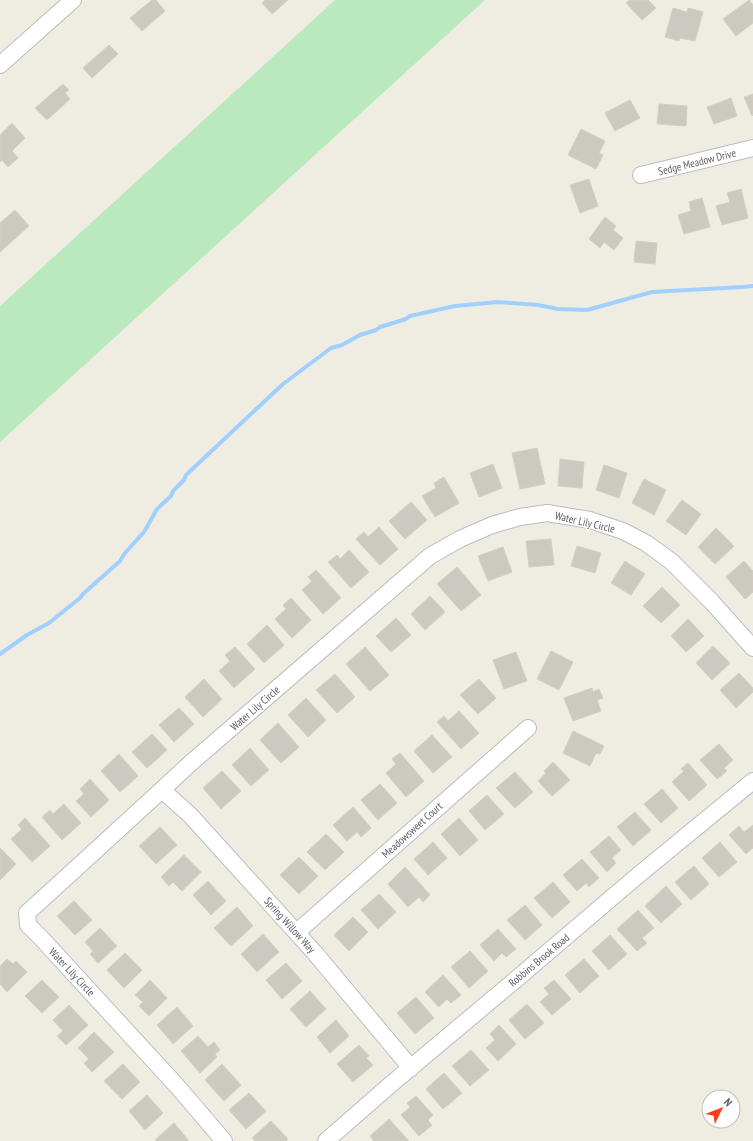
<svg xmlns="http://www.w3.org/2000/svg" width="753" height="1141" font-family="'PT Sans Narrow',sans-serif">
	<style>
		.green { fill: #bbe9be }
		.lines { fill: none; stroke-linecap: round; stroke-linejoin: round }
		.stream { stroke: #a1d0ff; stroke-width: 4 }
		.building { fill: #ccc9c1; stroke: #d4cfbf }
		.minor-casing { stroke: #babcc2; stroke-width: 18 }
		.minor { stroke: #fff; stroke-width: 16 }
		.labels { text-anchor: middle; stroke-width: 3; stroke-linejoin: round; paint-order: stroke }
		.street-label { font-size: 11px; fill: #5a5e64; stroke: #fff }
	</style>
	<rect width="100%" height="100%" fill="#efede2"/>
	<path class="green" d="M335,0H485L0,442V306Z"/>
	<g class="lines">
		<path class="stream" d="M0,654L27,635L49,623L80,598L83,594L120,561L125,553L144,532L157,509L171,496L173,491L184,480L186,475L283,384L331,348L342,345L360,335L376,330L380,327L406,319L410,316L455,306L498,302L538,305L558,309L587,310L652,292L743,287L753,286"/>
	</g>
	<g class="building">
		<path d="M152,0H156L165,11L142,31L130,18Z"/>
		<path d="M265,0H288L272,14L262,3Z"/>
		<path d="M630,0H648L656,8L642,20L626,3Z"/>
		<path d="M749,0L753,5V23L736,36L723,19Z"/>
		<path d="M673,8L687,12L688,8L703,12L695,41L680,38L679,41L665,37Z"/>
		<path d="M109,45L118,54L92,78L83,68Z"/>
		<path d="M63,84L69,90L65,93L70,99L47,120L35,108Z"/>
		<path d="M753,94V115L752,116L744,97Z"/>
		<path d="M731,98L737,116L714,124L707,107Z"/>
		<path d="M630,100L640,118L615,131L605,113Z"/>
		<path d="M659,104L687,106L686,126L657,124Z"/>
		<path d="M12,123L25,138L12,151L18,158L8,167L2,160L0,162V135Z"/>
		<path d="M581,129L605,141L599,153L603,155L596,169L568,155Z"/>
		<path d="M589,179L598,206L580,213L570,185Z"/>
		<path d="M741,189L748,218L722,225L716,206L730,202L727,193Z"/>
		<path d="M702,198L710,227L684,234L678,215L691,211L689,202Z"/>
		<path d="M15,210L29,226L0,252V223Z"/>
		<path d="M605,217L616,226L613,230L623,238L614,250L604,242L600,248L589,239Z"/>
		<path d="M636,241L657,243L655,264L634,262Z"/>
		<path d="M537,448L545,484L520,489L512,453Z"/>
		<path d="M560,459L584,462L582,488L558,486Z"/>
		<path d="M493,464L502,488L479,497L470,473Z"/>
		<path d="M604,465L627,473L619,498L596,490Z"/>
		<path d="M444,477L459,503L435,517L422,496L436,488L434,483Z"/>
		<path d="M644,479L666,490L654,515L632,503Z"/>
		<path d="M682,500L701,514L686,535L666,521Z"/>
		<path d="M411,502L427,520L405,539L389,521Z"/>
		<path d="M379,527L398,549L380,565L356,539L364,532L368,537Z"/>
		<path d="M716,528L734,546L715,564L698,547Z"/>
		<path d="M551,539L554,565L529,567L526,541Z"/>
		<path d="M577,546L601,553L595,573L571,566Z"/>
		<path d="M503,547L512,572L488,581L478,556Z"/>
		<path d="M349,550L369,572L351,588L328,562L337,555L340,559Z"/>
		<path d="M625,561L645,574L631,595L611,583Z"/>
		<path d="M744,561L753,571V592L745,599L726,577Z"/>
		<path d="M457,567L481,595L461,611L437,584Z"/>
		<path d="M316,570L341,598L323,614L302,590L312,581L308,577Z"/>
		<path d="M662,587L680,605L661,623L643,606Z"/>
		<path d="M430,596L445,612L425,630L411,614Z"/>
		<path d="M291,598L311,620L292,638L275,619L286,609L283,605Z"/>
		<path d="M396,618L411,635L391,652L376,636Z"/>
		<path d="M688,619L704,636L686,652L671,636Z"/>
		<path d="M267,625L284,645L264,663L247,644Z"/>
		<path d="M713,646L730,663L712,680L696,663Z"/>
		<path d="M235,647L255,669L234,688L219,671L230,661L225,655Z"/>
		<path d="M365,647L389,675L370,691L346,664Z"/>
		<path d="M551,651L573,662L559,690L537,679Z"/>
		<path d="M516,652L527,681L504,689L493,660Z"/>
		<path d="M739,673L753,688V692L736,708L720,690Z"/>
		<path d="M335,674L355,697L337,713L316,690Z"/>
		<path d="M204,679L222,699L203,717L185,697Z"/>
		<path d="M479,679L496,698L478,714L460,695Z"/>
		<path d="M592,688L593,692L599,689L603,698L597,700L601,711L573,721L564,698Z"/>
		<path d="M306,698L326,720L308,737L288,715Z"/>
		<path d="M179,708L194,724L174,742L159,725Z"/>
		<path d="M459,711L479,733L461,749L437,722L444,716L448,721Z"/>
		<path d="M278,723L299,747L281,763L260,740Z"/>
		<path d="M573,731L604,746L600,754L596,753L590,766L563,753Z"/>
		<path d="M152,734L167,750L147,768L132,752Z"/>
		<path d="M432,735L452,757L433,773L414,751Z"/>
		<path d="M719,744L733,760L724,768L727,771L717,779L700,760Z"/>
		<path d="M250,748L269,770L251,786L232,765Z"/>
		<path d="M400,753L424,781L406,797L386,773L396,764L392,759Z"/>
		<path d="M119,754L138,776L120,792L101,771Z"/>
		<path d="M553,762L570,780L552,796L538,781L546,773L544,771Z"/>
		<path d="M688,763L707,785L689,801L672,782L684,771L681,769Z"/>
		<path d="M222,771L241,791L221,809L203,788Z"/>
		<path d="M515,772L533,792L515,808L496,788Z"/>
		<path d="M90,779L109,800L91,817L76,801L84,794L80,789Z"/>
		<path d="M380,784L397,803L378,820L361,800Z"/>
		<path d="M662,789L678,808L661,823L644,804Z"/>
		<path d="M487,795L504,814L485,830L469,811Z"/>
		<path d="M64,804L81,823L62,840L42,817L50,810L53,814Z"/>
		<path d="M353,807L371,828L361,837L357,832L347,841L333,825Z"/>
		<path d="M635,812L651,830L633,846L617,827Z"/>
		<path d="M25,818L50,846L32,862L11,839L22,829L18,825Z"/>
		<path d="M459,818L478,840L460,856L441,834Z"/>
		<path d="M753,825V848L746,854L729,835L739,826L744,832Z"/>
		<path d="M160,827L177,845L156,864L139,846Z"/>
		<path d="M326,834L344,852L325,870L307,852Z"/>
		<path d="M609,836L621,850L612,858L616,863L607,872L590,852Z"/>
		<path d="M433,842L447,858L428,875L414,859Z"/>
		<path d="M720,842L737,862L719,877L702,858Z"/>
		<path d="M0,848L16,864L0,880Z"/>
		<path d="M184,855L201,872L182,891L173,882L169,886L161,877Z"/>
		<path d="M299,857L318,876L299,894L280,875Z"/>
		<path d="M582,859L599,878L589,887L586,883L577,891L563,875Z"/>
		<path d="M694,866L709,884L691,900L675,882Z"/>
		<path d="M405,867L430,895L423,902L419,897L408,907L388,884Z"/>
		<path d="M208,881L226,901L211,915L193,895Z"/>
		<path d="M553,882L570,902L552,918L534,898Z"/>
		<path d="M666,886L682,904L661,923L645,906Z"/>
		<path d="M379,894L396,912L378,929L361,910Z"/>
		<path d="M74,901L92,920L75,935L57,916Z"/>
		<path d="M525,905L542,925L525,940L507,920Z"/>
		<path d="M237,907L253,926L231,946L214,928Z"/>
		<path d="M638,910L654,928L642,938L647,943L637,951L617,929Z"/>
		<path d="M353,917L368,932L349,951L334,935Z"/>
		<path d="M100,928L117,946L98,963L90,954L93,951L85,942Z"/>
		<path d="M498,929L516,949L506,957L502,953L494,961L480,945Z"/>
		<path d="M263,934L279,952L257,972L241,954Z"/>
		<path d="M610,935L627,954L609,970L592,951Z"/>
		<path d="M470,951L488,971L469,988L451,967Z"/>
		<path d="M125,953L142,970L124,988L107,970Z"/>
		<path d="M7,959L13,964L16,961L27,972L7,992L0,984V966Z"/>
		<path d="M584,959L599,976L580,993L565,975Z"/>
		<path d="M286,963L302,981L282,999L266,980Z"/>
		<path d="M443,975L461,995L451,1003L447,999L439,1007L425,992Z"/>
		<path d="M42,980L59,997L42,1013L25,996Z"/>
		<path d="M150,980L167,998L149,1016L139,1006L143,1002L135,995Z"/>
		<path d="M554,980L571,999L552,1015L540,1002L549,994L544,988Z"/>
		<path d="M310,991L326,1009L306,1027L290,1009Z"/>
		<path d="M416,997L434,1018L415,1034L397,1013Z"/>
		<path d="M527,1004L544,1023L525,1039L509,1020Z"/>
		<path d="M69,1005L88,1025L66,1045L57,1036L63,1031L53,1020Z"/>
		<path d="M177,1007L193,1026L173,1044L157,1025Z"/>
		<path d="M336,1020L349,1036L330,1053L317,1037Z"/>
		<path d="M499,1025L516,1044L498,1061L486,1048L495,1040L490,1034Z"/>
		<path d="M94,1032L114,1052L92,1072L84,1063L89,1059L78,1048Z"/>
		<path d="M198,1036L208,1047L214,1042L220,1050L215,1054L217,1057L200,1073L181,1051Z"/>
		<path d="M359,1045L369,1056L366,1058L373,1065L353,1082L337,1064Z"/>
		<path d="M471,1050L489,1070L470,1086L452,1066Z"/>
		<path d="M123,1064L140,1082L122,1099L104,1081Z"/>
		<path d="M222,1064L241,1085L224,1101L205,1080Z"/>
		<path d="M444,1073L462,1093L443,1109L426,1089Z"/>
		<path d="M249,1093L266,1111L246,1129L229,1110Z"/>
		<path d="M147,1095L163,1113L145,1130L129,1111Z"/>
		<path d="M416,1096L433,1115L428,1120L432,1125L419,1136L401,1115L410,1107L407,1103Z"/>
		<path d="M389,1119L409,1141H374L370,1136Z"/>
		<path d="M271,1121L288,1139L286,1141H255L252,1138Z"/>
		<path d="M174,1123L189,1141H157L155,1140Z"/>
	</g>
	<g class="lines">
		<defs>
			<g id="minor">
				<path d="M0,65L73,0"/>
				<path d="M641,175L753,148"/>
				<path d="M162,790L190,815L314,952L411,1068"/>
				<path d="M297,932L528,728"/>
				<path d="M224,1141L177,1086L42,939L28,925L27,913L94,852L193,761L430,556L460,539L492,525L520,517L547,513L590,520L623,531L646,543L672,562L711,601L753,648"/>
				<path d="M326,1141L390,1085L520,976L636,877L753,781"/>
			</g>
		</defs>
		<use href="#minor" class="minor-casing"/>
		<use href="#minor" class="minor"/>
	</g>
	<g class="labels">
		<g class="street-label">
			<text transform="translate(697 162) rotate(-14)" y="4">Sedge Meadow Drive</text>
			<text transform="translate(585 522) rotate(13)" y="4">Water Lily Circle</text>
			<text transform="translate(255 708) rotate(-41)" y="4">Water Lily Circle</text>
			<text transform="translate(412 830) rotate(-42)" y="4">Meadowsweet Court</text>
			<text transform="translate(290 925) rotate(48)" y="4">Spring Willow Way</text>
			<text transform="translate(539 960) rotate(-40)" y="4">Robbins Brook Road</text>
			<text transform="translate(72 972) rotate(47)" y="4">Water Lily Circle</text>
		</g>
	</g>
	<g transform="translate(721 1109) rotate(47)"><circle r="19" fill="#ffffff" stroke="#bdbfc1"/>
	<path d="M0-3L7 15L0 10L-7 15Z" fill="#fb3c1b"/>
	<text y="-6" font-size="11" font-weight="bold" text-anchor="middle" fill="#5a5e64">N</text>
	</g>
</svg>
